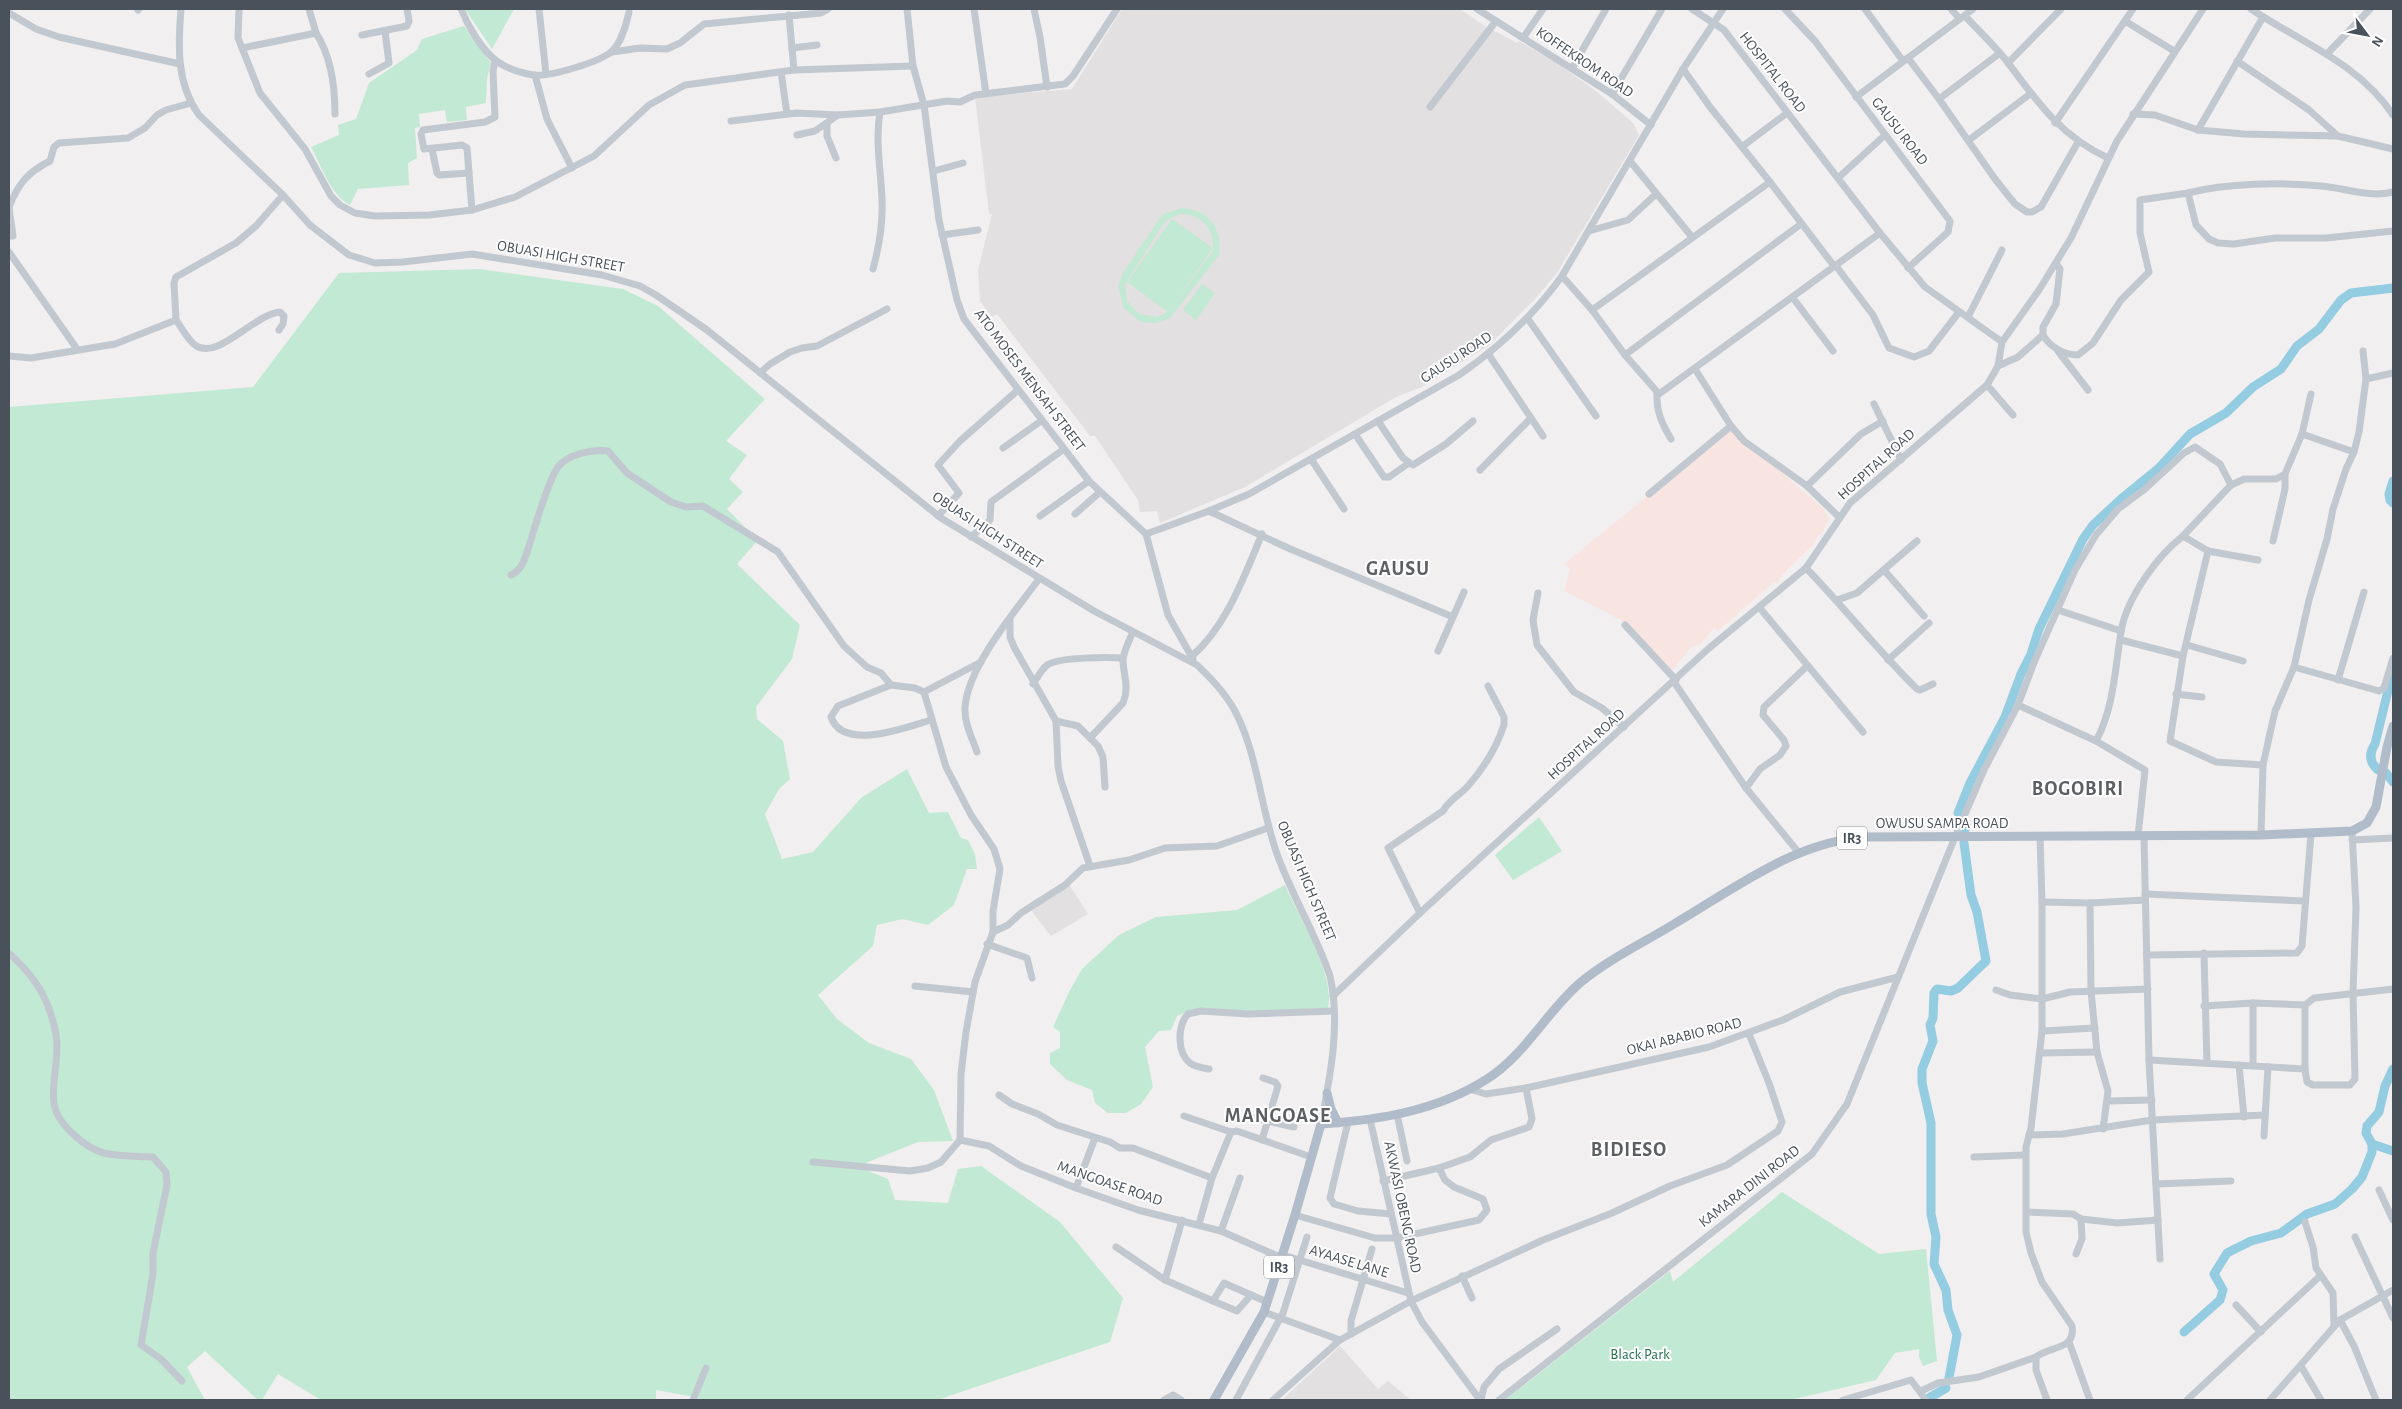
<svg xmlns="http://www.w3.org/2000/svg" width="2402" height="1409" font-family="'Alegreya Sans',sans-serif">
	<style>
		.education { fill: #e2e0e0 }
		.medical { fill: #f8e5e2 }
		.green { fill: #c2e9d4; fill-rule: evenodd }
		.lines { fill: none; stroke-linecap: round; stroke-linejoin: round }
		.river { stroke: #94cce1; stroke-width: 9 }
		.minor { stroke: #c1c8cf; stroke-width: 7 }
		.major { stroke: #b1bcca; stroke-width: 9 }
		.labels { text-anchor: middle; stroke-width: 4; stroke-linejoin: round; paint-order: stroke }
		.shield { fill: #fff; stroke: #80858c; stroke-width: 1 }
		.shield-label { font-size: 14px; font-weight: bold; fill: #49515a }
		.street-label { font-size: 15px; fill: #49515a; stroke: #fff }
		.park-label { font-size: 15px; fill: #22724f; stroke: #fff }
		.district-label { font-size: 20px; font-weight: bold; letter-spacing: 1px; fill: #5c5e62; stroke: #fff }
	</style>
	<rect width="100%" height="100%" fill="#f1efef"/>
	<g class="education">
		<path d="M1122,9H1460L1485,26L1517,43L1519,41L1558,64L1596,91L1633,123L1639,135L1557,273L1534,300L1488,346L1422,387L1396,397L1245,487L1160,523L1157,511L1140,512L1138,500L1095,436H1090L997,314L992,317L980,301L978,270L992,214H989L975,97L1072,89Z"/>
		<path d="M1069,884L1088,914L1051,936L1030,909Z"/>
		<path d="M1340,1346L1378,1389L1388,1381L1411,1400H1282Z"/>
	</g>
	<path class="medical" d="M1730,429L1823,508L1830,519L1821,534L1818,535L1814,544L1783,574L1777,583L1774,582L1718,631L1714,628L1698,647L1697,645L1691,647L1672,671L1625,622L1564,591L1570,569L1564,564Z"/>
	<g class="green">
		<path d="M465,9H514L492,49Z"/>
		<path d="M464,26L491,63L487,78L486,103L466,107L467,120L447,122L445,110L419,114L420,127L415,128L417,158L408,163L409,185L358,189L350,205C330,194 322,167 311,147L339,135L338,125L356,119L369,83L417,50L422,39Z"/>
		<path d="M1181,208C1208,209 1223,228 1219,255L1170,318L1156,323L1141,322L1124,308L1118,287L1123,273L1162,215ZM1180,214C1202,214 1215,229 1213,251L1169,311L1213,248L1172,219L1127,282L1168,312L1157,317L1139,314L1127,301L1125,284L1165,221Z"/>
		<path d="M479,269L623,289L658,306L765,399L726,441L747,455L729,479L743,492L727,509L758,540L737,564L800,625L792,659L756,707L757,719L783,741L790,779L779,789L765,814L782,859L813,852L861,798L907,769L929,813L948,812L961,838L968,840L975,854L977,869H967L954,905L928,925L902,919L877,925L873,946L818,995L837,1019L869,1043L911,1059L934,1090L953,1141L918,1142L863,1164L868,1171L888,1179L895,1200L948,1203L958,1169L981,1166L1060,1222L1123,1298L1110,1342L937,1400H698L699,1398L656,1390V1400H321L278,1374L262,1400H258L205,1351L187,1367L205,1400H9V407L253,387L339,273Z"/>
		<path d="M1202,284L1215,293L1196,320L1183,310Z"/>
		<path d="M1539,817L1562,851L1513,880L1495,855Z"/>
		<path d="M1285,885C1298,915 1336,976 1328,1008C1299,1009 1271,1011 1242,1011C1214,1011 1206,1005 1177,1016L1171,1030L1159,1031L1145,1047L1153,1087L1141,1104L1126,1113H1108L1095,1103L1092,1090L1067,1080L1050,1064V1053L1060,1048V1032L1053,1027L1069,992L1082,969L1119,935L1156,917L1237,910Z"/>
		<path d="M1782,1192L1879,1254L1926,1249L1937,1361L1923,1366L1919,1357V1349L1895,1353L1876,1380L1790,1400H1505L1670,1271L1673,1282Z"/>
	</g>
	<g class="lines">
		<g class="river">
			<path d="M2393,481L2389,494L2390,500L2393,503"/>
			<path d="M2378,770C2369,762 2369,753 2375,744L2393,670"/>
			<path d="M2386,773L2393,782"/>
			<path d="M1958,813L1970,783L2005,717L2021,674L2031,654L2039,629L2083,539L2093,525L2121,499L2159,468L2190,434L2226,413L2253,387L2281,369L2297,346L2319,329L2341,300L2351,293L2393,288"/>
			<path d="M1964,823L1965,830"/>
			<path d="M2372,1144L2393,1151"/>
			<path d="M2184,1332L2220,1300L2223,1290L2214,1274L2227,1253L2251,1241L2281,1233L2307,1214L2335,1204L2352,1189L2362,1177L2372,1152V1144L2366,1133L2367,1126L2379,1112L2385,1086L2393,1069"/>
			<path d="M1949,1378L1957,1335L1948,1310L1946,1290L1934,1264L1936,1237L1931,1214V1123L1922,1083V1069L1933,1041L1930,1025L1933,1018L1934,993L1937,989L1951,991L1958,988L1986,961L1977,912L1971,895L1964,843"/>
			<path d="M1929,1398L1946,1388"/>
		</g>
		<g class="minor">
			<path d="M181,9C178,46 176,83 199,115L283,195L310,225L349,255L375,263L403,262L472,254L602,275L640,286L656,295L707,330L941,518L1094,611L1197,665C1213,680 1228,696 1237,715C1258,758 1261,809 1277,854C1292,896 1316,934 1330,976C1341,1024 1330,1077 1321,1124"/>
			<path d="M239,9L238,38L260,93L305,149L331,196L340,205L355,213L375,216L429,215L472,210L515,197L594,156L649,105L685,85L794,70L913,66"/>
			<path d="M309,9L316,33"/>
			<path d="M461,9C468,26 482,51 498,62C508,69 521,73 533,75C549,77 602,62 613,50C622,41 626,25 629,12"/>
			<path d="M539,9L546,74"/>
			<path d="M907,9L913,66L924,105L939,220L957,300L964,319L1089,481L1146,534"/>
			<path d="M974,9L986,94"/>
			<path d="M1034,9L1040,37L1047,87"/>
			<path d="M1477,9L1612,94L1651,125"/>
			<path d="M1692,9L1724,30L1880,233L1925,287L2002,342"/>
			<path d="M1785,9L1815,41L1950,221L1948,232L1908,268"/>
			<path d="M1865,9L1903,61"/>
			<path d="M1951,9L1960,19"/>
			<path d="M2251,9C2300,42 2359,63 2393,115"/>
			<path d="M138,10L139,9"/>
			<path d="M9,13L36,29L59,37L180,64"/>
			<path d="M789,15L794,70"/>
			<path d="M1965,16C1980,32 1996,47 2009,64C2038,103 2062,137 2108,158"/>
			<path d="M2125,21L2174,51"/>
			<path d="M362,35L407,26L409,21L407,9"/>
			<path d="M1523,38L1543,9"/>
			<path d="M242,48L316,33C331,56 335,86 335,114"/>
			<path d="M792,48L817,45"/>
			<path d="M612,52L640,48L667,49L680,43L704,24L821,13L828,9"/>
			<path d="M2000,53L1939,99L1995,179L2015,204L2027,212H2032L2041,207L2078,142"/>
			<path d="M2327,54L2370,9"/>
			<path d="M1908,58L1939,99"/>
			<path d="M2237,61L2309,110L2338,136"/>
			<path d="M2008,63L2061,9"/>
			<path d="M1572,68L1606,9"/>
			<path d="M1683,69L1710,107L1770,182"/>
			<path d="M781,72L787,114"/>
			<path d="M369,74L389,63L385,31"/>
			<path d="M535,75L547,119L572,168"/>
			<path d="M1612,94L1662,9"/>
			<path d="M1856,97L1973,9"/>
			<path d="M1430,107L1496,21"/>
			<path d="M2133,114L2155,115L2198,130L2263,17"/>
			<path d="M731,121L796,113L838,115L880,112L947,101L960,102L975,95L1065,84L1073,76L1117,9"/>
			<path d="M827,123V136L836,158"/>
			<path d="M2055,123L2133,9"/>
			<path d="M2198,130L2244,134L2338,136L2393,149"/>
			<path d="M797,135L815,131L838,115"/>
			<path d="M1969,140L2030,94"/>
			<path d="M1743,146L1787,113"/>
			<path d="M432,149L437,173L439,175L469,173"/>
			<path d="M1630,161L1692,237"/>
			<path d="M934,171L963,163"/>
			<path d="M1838,178L1885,135"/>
			<path d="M2393,192C2370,198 2345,188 2321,186C2282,182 2226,183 2188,193L2196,225L2209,239L2218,243L2234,244L2275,238H2326L2393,231"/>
			<path d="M9,207C18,184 28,172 50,161L54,147L59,143L128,138L145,128L157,115L166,110L191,103"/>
			<path d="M9,208L13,236H9"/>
			<path d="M472,210L467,148L462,145L424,149L421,134L423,130L485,122L495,117L493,71L495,61"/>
			<path d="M1589,231L1628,220L1656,194"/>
			<path d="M942,235L978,230"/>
			<path d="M9,252L77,349"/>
			<path d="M2056,263L2060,269L2056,304L2043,327V335C2050,347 2064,355 2078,355L2093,343L2121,300L2149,272L2140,233V200L2188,193"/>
			<path d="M1836,266L1873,315L1889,348L1914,357L1929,351L1959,312"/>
			<path d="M873,269C879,247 883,223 882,200C881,170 875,142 880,112"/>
			<path d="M1562,276L1592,310L1625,355L1659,394L1880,233"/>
			<path d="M1793,298L1833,351"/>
			<path d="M1592,310L1770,182L1834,266"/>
			<path d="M1968,317L2002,250"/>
			<path d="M1528,319L1596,416"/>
			<path d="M176,320C182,328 187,339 195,345C217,362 254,314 280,312L284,316L283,324L279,330"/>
			<path d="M2002,342L2039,290L2071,238L2117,141L2203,9"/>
			<path d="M2058,351L2088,390"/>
			<path d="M1489,355L1543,436"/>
			<path d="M1625,355L1801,224"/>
			<path d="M9,356L31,358L115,344L176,320L174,283L176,277L236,243L256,226L283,195"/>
			<path d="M1998,366L2018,357L2043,335"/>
			<path d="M1695,369L1731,426L1744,441L1807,486L1839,517"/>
			<path d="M760,373L770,364L790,352L802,348L817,346L887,309"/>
			<path d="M2366,379L2393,373"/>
			<path d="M1987,385L2013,415"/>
			<path d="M1657,393C1656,411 1662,424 1671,439"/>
			<path d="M1874,404L1901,460"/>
			<path d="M1378,421L1403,458L1413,465L1446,444L1473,421"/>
			<path d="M1355,434L1384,477H1389L1409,463"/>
			<path d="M2302,434L2354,452"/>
			<path d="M1003,448L1041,421"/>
			<path d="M1311,459L1344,509"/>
			<path d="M1480,470L1531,418"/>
			<path d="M2231,485L2244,479H2276L2285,474L2302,434L2311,394"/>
			<path d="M1807,486L1861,434L1883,421"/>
			<path d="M1649,494L1731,426"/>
			<path d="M1209,511L1288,548L1453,617"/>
			<path d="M1075,514L1100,492"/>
			<path d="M938,516L959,493L938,465L960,441L1018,390"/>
			<path d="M1040,516L1089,481"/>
			<path d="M1146,534L1209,511L1249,494L1459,375C1500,347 1533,316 1562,276L1683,69L1723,9"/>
			<path d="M1146,534L1168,615L1193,659"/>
			<path d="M971,537L990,520L991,502L1064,449"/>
			<path d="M2273,541L2285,489V474"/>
			<path d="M2208,551L2258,560"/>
			<path d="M1806,568C1844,607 1878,651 1917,689L1920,690L1933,684"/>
			<path d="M1884,570L1924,616"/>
			<path d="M511,575C523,570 526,555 530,543C535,526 549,480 558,467C568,454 592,449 608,451L627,473L671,502L686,507L703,506L778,552L844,646L867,667L881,673L891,685L915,688L924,692L981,662"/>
			<path d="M1538,593L1533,620L1537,645L1574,692L1602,708L1624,727"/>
			<path d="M1837,600L1857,593L1917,541"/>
			<path d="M1759,607L1863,732"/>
			<path d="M2058,610L2121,631"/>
			<path d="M1010,618V637L1014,647L1056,721L1058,766L1061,781L1090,866"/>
			<path d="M1625,625L1676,680"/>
			<path d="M2121,640L2183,656"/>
			<path d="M2187,645L2243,661"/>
			<path d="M1438,651L1464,592"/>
			<path d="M1191,657C1227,626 1244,576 1262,534"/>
			<path d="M1888,660L1929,623"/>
			<path d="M2294,667L2379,691L2384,688L2393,658"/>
			<path d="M2338,680L2364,592"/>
			<path d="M1674,682L1746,788L1799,853"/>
			<path d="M1033,684C1037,678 1042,669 1047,665C1059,657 1108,657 1123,658"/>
			<path d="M891,685L838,706L831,717C843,752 907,727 931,720"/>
			<path d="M2176,694L2202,697"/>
			<path d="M2018,705L2096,741C2114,708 2115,668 2121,632C2126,599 2157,556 2183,536L2208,551L2183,656L2170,741L2216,762L2263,765"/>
			<path d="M1056,721L1078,726L1098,746L1103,757L1105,787"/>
			<path d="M1090,738L1123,703C1130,686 1123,676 1123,659C1124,650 1129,641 1133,632"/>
			<path d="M2096,741L2145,770L2138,836"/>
			<path d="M977,752C972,738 964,722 965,708C967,668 1015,611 1039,579"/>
			<path d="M1746,788L1760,769L1780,755L1786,746L1784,740L1763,715L1764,707L1807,666"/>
			<path d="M2261,835L2263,765L2275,711L2294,667L2309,600L2327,539L2333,509L2346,469L2354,452L2359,432L2366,379L2363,351"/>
			<path d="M2040,836L2042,902V1031L2031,1128L2026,1147V1232L2031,1253L2042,1282L2072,1326C2076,1350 2050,1346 2036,1357V1370L2047,1400"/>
			<path d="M2144,836L2149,1060L2160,1259"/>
			<path d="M2352,840L2393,838"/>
			<path d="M2145,894L2305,901"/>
			<path d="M2042,902L2090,903"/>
			<path d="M1420,913L1388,848L1443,811C1449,800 1460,795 1468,786C1483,769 1497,746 1504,725V717L1488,686"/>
			<path d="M993,932L1008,925L1021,913L1065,885L1083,868L1129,860L1165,848L1217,846L1268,828"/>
			<path d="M987,944L1027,958L1032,978"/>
			<path d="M9,953C35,977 49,998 56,1034C60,1057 51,1081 54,1103C56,1123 85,1148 104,1153C119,1157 138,1156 153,1157L166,1172L167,1185L153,1253V1274L141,1345L161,1359L182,1381"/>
			<path d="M2204,953L2207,1063"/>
			<path d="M2147,955L2297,953L2302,946L2311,834"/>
			<path d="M915,986L973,992"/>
			<path d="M1996,990L2010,995L2042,999L2070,992L2148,989"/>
			<path d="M1333,996L1420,913L1708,649L1806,568L1850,503L1987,385L1998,366L2002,342"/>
			<path d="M2253,1003V1066"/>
			<path d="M2305,1005V1069L2307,1082L2313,1085H2350L2355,1079L2353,993L2356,907L2352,831"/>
			<path d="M2204,1006L2253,1003L2305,1005L2314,998L2393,989"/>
			<path d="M2042,1031L2095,1028"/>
			<path d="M2041,1053L2097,1052"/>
			<path d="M2149,1060L2305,1069"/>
			<path d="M2239,1065L2244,1117"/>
			<path d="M1209,1069C1203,1068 1195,1067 1190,1063C1177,1053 1177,1026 1188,1014L1201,1011L1248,1014L1334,1011"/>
			<path d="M1469,1089L1486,1094L1526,1088L1709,1047L1783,1020L1840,992L1898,977"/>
			<path d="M999,1095L1012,1104L1038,1114L1057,1125L1110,1142L1120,1148H1133L1212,1178"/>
			<path d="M2107,1101L2152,1100"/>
			<path d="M1397,1114L1407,1161"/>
			<path d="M1184,1116L1231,1132"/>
			<path d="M1249,1117L1294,1127"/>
			<path d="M1370,1119L1411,1301L1422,1322L1480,1400"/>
			<path d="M1348,1122L1330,1198L1334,1204L1358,1211L1391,1214"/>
			<path d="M2103,1129L2108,1091L2097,1052L2091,991L2090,903L2145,900"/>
			<path d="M2029,1135L2063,1134L2152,1120L2265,1115"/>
			<path d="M2264,1136L2268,1067"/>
			<path d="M960,1140L989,1146L1021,1166L1076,1188L1138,1210L1221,1231L1282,1258"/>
			<path d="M1262,1140L1278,1086L1275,1082L1263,1078"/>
			<path d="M1974,1157L2025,1155"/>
			<path d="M813,1162L910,1171L928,1168L941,1162L960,1140L961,1074L966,1032L975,982L993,932V911L1000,869L994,849L971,815L946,767L924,692"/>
			<path d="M1439,1168L1470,1157L1491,1140L1529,1127L1532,1119L1526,1088"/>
			<path d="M2157,1184L2231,1181"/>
			<path d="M1076,1188L1095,1138"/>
			<path d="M2379,1190L2393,1220"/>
			<path d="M2027,1212L2073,1214L2081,1219L2117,1223L2158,1220"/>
			<path d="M1295,1215L1375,1238H1396L1479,1220L1487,1210L1483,1199L1454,1187L1445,1180L1439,1168L1383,1181"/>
			<path d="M2305,1222L2313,1247L2316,1268L2333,1293L2334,1326"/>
			<path d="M1199,1224L1212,1178L1231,1132L1237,1131L1311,1157"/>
			<path d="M1221,1231L1240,1178"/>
			<path d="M2355,1237L2393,1318"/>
			<path d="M1116,1247L1165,1280L1213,1301L1224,1283L1267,1302"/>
			<path d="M2076,1254L2082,1239L2081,1219"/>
			<path d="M1283,1255L1408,1293"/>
			<path d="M1462,1276L1472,1298"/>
			<path d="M1165,1280L1182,1220"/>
			<path d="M1213,1301L1237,1311L1251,1295"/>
			<path d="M2236,1305L2261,1332"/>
			<path d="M1264,1312L1340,1340"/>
			<path d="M2340,1320L2354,1346L2376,1400"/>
			<path d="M1351,1334V1321L1372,1249"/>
			<path d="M2069,1342L2090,1400"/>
			<path d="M2301,1366L2321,1400"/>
			<path d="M1921,1391L1938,1383L1979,1377L2036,1357"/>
			<path d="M693,1400L706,1368"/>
			<path d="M1164,1400L1173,1395L1181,1400"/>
			<path d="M1236,1400L1283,1313L1307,1237"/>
			<path d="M1273,1400L1340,1340L1411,1301L1543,1240L1612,1213L1670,1186L1727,1165L1778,1131L1782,1122L1769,1083L1749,1034"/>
			<path d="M1481,1400L1484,1387L1499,1369L1557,1329"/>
			<path d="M1499,1400L1812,1154L1847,1104L1955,837L1984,770L2018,705L2035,660L2075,570L2096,535L2118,509L2145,489L2184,453L2195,447L2220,464L2231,485L2183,536"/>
			<path d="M1843,1400L1911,1380L1926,1400"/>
			<path d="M2187,1400L2320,1276"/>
			<path d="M2270,1400L2340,1320L2393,1290"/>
		</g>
		<g class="major">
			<path d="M1327,1093L1331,1109L1338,1123"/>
			<path d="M1214,1400L1264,1312L1295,1215L1321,1124C1379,1120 1437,1111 1487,1079C1525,1055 1547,1011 1581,982C1609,959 1643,943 1674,924C1734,889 1797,840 1868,837L2261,835L2352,831L2367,823L2376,807L2387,747L2393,726"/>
		</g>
	</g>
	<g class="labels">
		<g class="shield">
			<rect x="1837" y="826.5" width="30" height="23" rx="4"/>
			<rect x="1264" y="1255.5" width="30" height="23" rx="4"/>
		</g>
		<g class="shield-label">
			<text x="1852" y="843">IR3</text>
			<text x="1279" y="1272">IR3</text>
		</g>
		<g class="street-label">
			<text transform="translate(1585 62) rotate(34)" y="5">KOFFEKROM ROAD</text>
			<text transform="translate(1773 72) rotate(52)" y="5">HOSPITAL ROAD</text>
			<text transform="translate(1900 131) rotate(52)" y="5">GAUSU ROAD</text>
			<text transform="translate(561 256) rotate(10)" y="5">OBUASI HIGH STREET</text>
			<text transform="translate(1456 357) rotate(-33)" y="5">GAUSU ROAD</text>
			<text transform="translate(1030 380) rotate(53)" y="5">ATO MOSES MENSAH STREET</text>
			<text transform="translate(1876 464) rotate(-42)" y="5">HOSPITAL ROAD</text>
			<text transform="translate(988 530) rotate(33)" y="5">OBUASI HIGH STREET</text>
			<text transform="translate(1586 744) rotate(-42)" y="5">HOSPITAL ROAD</text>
			<text x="1942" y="828">OWUSU SAMPA ROAD</text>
			<text transform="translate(1307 881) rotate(67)" y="5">OBUASI HIGH STREET</text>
			<text transform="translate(1684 1036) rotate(-14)" y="5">OKAI ABABIO ROAD</text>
			<text transform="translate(1110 1183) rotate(19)" y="5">MANGOASE ROAD</text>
			<text transform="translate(1749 1186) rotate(-38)" y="5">KAMARA DINI ROAD</text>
			<text transform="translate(1403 1207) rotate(78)" y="5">AKWASI OBENG ROAD</text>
			<text transform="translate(1349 1261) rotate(17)" y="5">AYAASE LANE</text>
		</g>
		<g class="park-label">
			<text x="1640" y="1359">Black Park</text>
		</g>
		<g class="district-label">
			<text x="1398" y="575">GAUSU</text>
			<text x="2078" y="795">BOGOBIRI</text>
			<text x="1278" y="1122">MANGOASE</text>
			<text x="1629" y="1156">BIDIESO</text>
		</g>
	</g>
	<rect width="2402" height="1409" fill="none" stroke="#49515a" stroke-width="20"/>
	<g transform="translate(2367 35) rotate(122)" stroke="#ffffff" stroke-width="4" paint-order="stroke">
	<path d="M0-4L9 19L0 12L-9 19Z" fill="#49515a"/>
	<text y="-8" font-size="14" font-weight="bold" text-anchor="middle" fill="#49515a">N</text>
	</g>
</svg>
